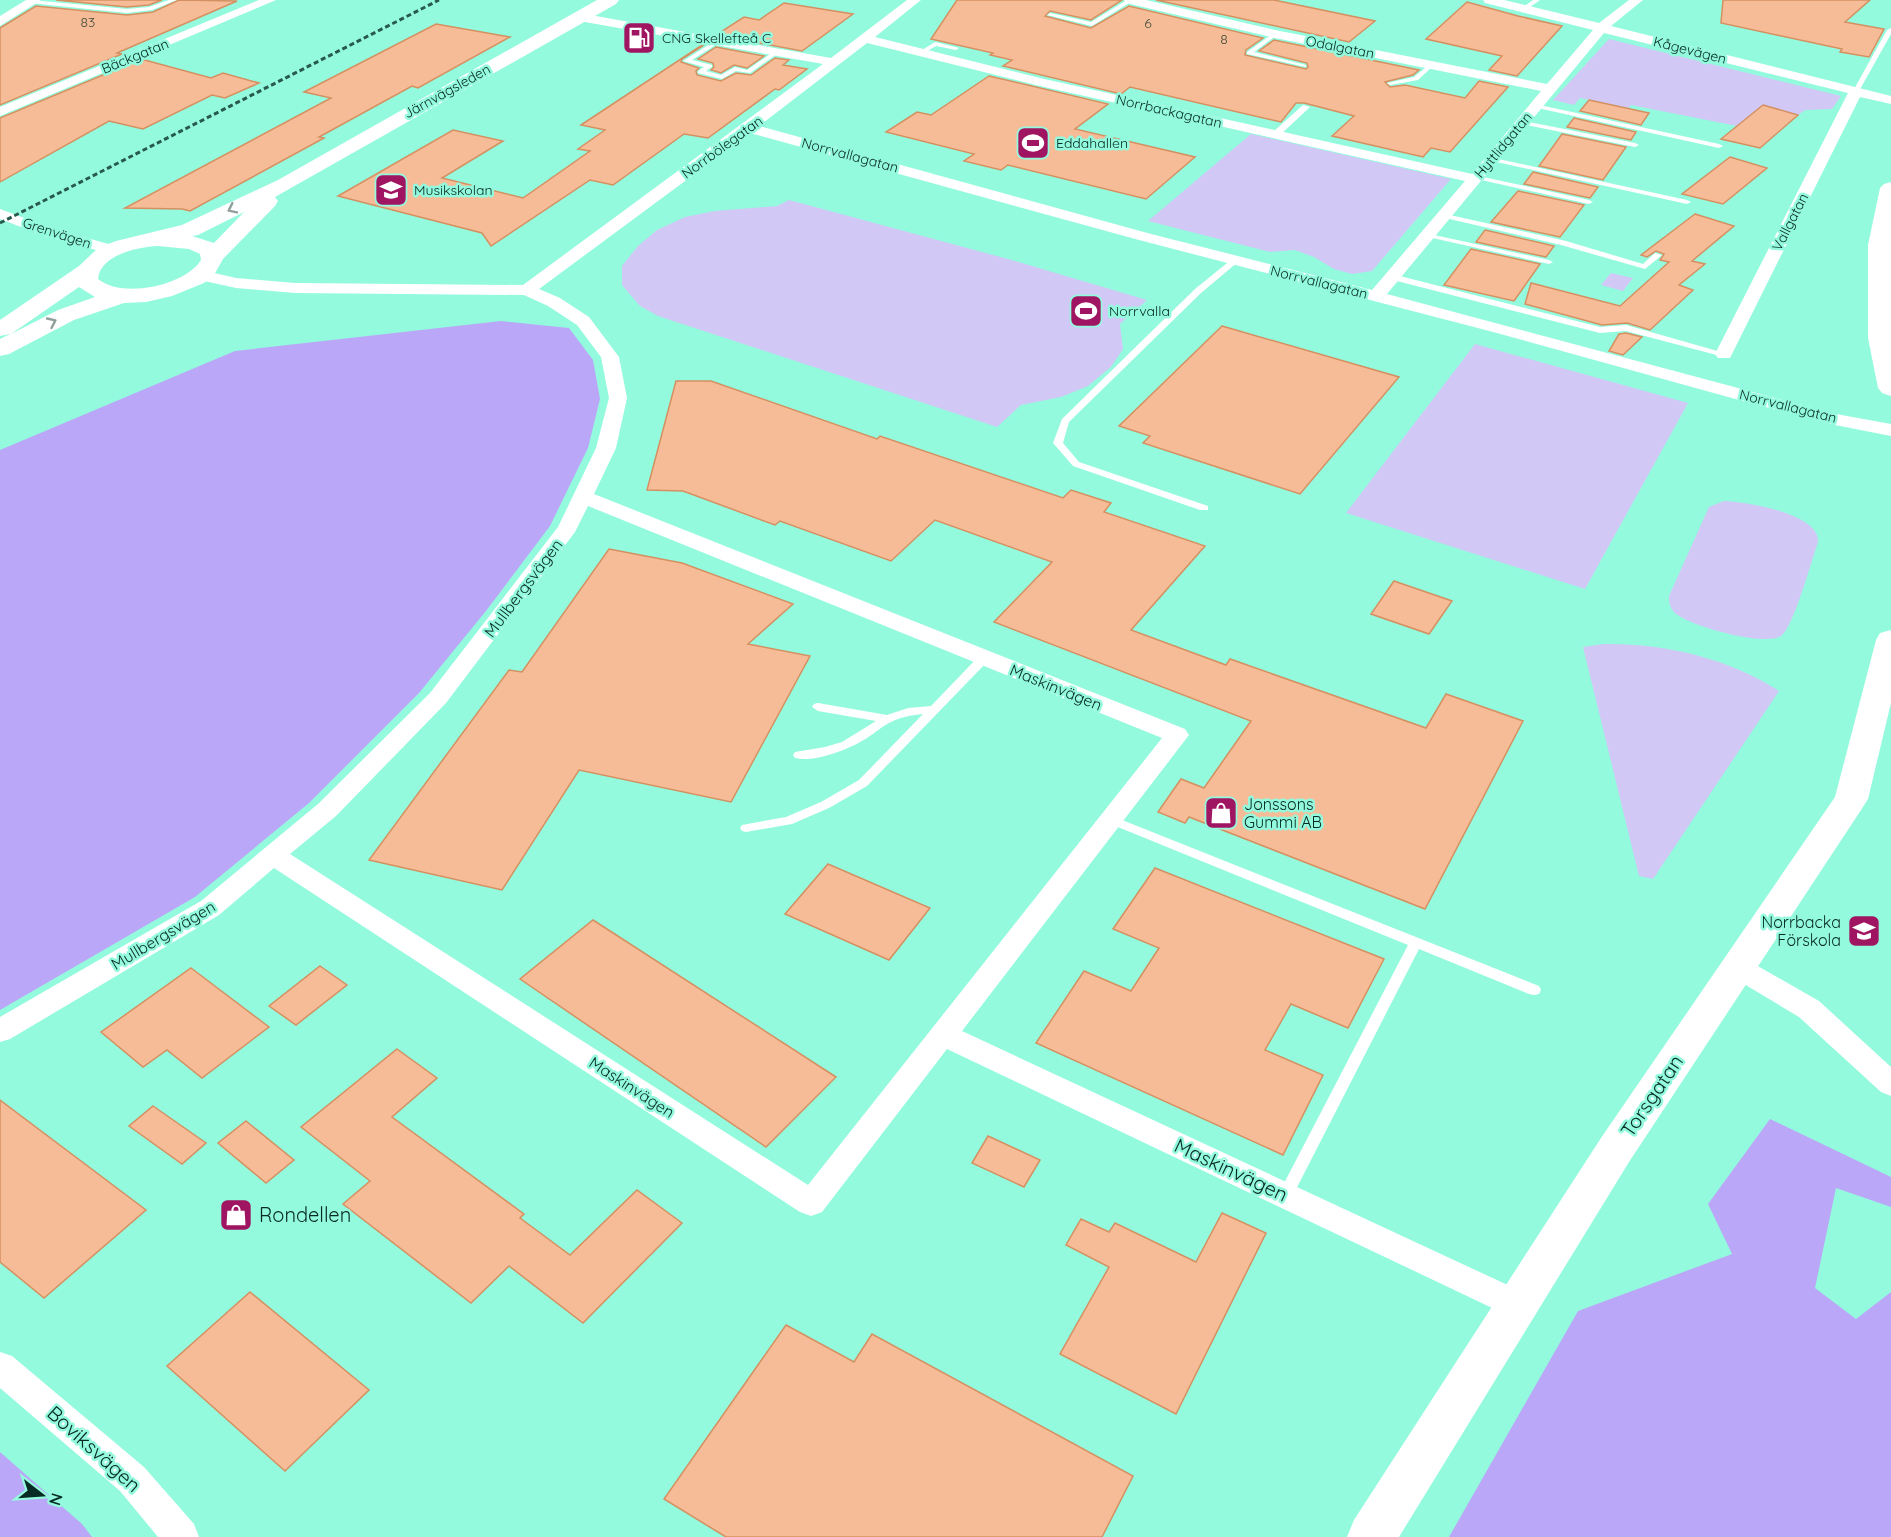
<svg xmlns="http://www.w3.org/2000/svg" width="1891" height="1537" font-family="Quicksand,sans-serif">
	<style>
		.green { fill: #d1c8f6 }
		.forest { fill: #baa7f7 }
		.building { fill: #f6bc97; stroke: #d59061; stroke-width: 1.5 }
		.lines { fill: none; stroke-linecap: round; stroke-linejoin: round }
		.lane { fill: #fff; fill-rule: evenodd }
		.street { fill: #fff; fill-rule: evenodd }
		.secondary { fill: #fff; fill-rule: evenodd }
		.primary { fill: #fff; fill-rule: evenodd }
		.rail { stroke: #275a4d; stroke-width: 3; stroke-dasharray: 5 3; stroke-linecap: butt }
		.oneway { stroke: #8f9f9c }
		.labels { text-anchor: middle; stroke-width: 5; stroke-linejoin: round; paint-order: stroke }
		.number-label { font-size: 14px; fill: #434e3f }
		.far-poi-label { font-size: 14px; fill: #072a22; stroke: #94fade; text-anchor: start }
		.far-street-label { font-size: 14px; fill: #072a22; stroke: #94fade }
		.street-label { font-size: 16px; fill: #072a22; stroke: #94fade }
		.poi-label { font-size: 16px; fill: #072a22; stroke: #94fade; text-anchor: start }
		.near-street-label { font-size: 20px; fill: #072a22; stroke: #94fade }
		.near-poi-label { font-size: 20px; fill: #072a22; stroke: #94fade; text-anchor: start }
	</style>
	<rect width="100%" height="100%" fill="#94fade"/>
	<g class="green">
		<path d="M1609,39L1841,96L1832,109L1805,110L1798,115L1737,126L1631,105L1629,108L1580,98L1574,105L1553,100Z"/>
		<path d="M1251,134L1451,179L1372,271L1352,274L1334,269L1314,257L1295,250L1270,252L1148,221Z"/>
		<path d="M789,200L1008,259L1147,300L1120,324L1123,349L1111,367L1088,386L1061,397L1021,405L997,427L658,316L640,306L622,285V266L638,246L657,230L685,217L715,211L777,206Z"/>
		<path d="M1611,273L1633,278L1623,291L1601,285Z"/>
		<path d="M1475,344L1688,403L1585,589L1346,513Z"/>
		<path d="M1724,501C1746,502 1820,513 1818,542C1812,559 1793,629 1781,636C1765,647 1689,626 1675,613C1670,608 1669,603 1669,596L1709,507Z"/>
		<path d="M1603,644C1664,643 1728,658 1779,691L1653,879L1639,876L1583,647Z"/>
	</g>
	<g class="forest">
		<path d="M501,321L569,328L593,360L600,399L588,448L550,526L486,611L419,693L309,803L195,897L0,1010V450L235,351Z"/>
		<path d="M1770,1119L1891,1177V1207L1836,1188L1815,1288L1856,1319L1891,1292V1537H1449L1578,1311L1732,1254L1708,1204Z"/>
		<path d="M0,1452L82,1524L92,1537H0Z"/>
	</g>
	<g class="building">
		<path d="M56,0H162L149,5L127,7Z"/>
		<path d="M179,0L237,1L117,53L122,54L0,105V28L36,6L127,15L153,12Z"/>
		<path d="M957,0H1122L1091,20L1050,11L1045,16L1091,28L1129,6L1263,38L1246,50L1245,55L1306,69L1308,67L1307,63L1259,51L1274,40L1419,70L1413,75L1385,82L1390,87L1405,85L1465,98L1479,81L1508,87L1450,152L1431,148L1423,157L1332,136L1354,116L1304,103H1296L1281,122L1130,87L1121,94L1003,66L1012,60L990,55L993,53L931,39Z"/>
		<path d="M1156,0H1274L1375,21L1349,42Z"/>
		<path d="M1723,0H1870L1845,22L1884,29L1869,57L1840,52L1842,49L1721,23Z"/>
		<path d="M1467,2L1518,16L1562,26L1517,76L1489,70L1502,56L1426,39Z"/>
		<path d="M784,3L853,14L802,51L716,35L744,17L759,20Z"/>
		<path d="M436,24L510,37L418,88L412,86L319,137L324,138L190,211L182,209L125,208L331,98L304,92Z"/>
		<path d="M702,45H704L682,59L681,62L699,68L696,71L697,75L721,81L736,73L751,75L775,58L789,60L783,65L807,69L779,90L775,89L708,138L684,134L613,185L590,180L491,246L482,233L338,196L453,130L503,141L442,178L523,198L590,151L578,149L605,130L581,125Z"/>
		<path d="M716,47L764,56L747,68L734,65L721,73L711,70L714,67L713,63L698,59Z"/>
		<path d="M141,59L211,78L223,73L259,83L225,98L212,95L143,129L109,121L0,182V118Z"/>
		<path d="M989,76L1108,104L1075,129L1195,157L1146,199L1008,165L1001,170L964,161L974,154L886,132L917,112L931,115Z"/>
		<path d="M1589,100L1649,113L1641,125L1580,111Z"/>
		<path d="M1763,105L1798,115L1760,148L1721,139Z"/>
		<path d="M1574,118L1636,132L1631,140L1567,127Z"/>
		<path d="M1562,134L1626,147L1603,180L1539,166Z"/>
		<path d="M1730,157L1767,168L1723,204L1682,194Z"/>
		<path d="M1533,172L1598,187L1590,198L1524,184Z"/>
		<path d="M1518,191L1584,205L1560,237L1491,222Z"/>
		<path d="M1695,214L1734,226L1692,261L1705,264L1679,285L1693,290L1650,330L1627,323L1602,325L1525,304L1531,283L1620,306L1669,262L1660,260L1664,254L1656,251L1647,257L1641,255Z"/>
		<path d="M1485,230L1554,246L1546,257L1476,242Z"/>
		<path d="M1471,249L1540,264L1514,301L1444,285Z"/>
		<path d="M1222,326L1399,377L1300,494L1143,443L1150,436L1119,426Z"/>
		<path d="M1626,333L1642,337L1623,355L1609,351L1619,334Z"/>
		<path d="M676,381H711L877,439L880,436L1063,498L1071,490L1111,503L1104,512L1205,546L1131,630L1226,665L1230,659L1426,728L1446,694L1523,721L1425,909L1189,817L1185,823L1158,812L1181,779L1204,788L1251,721L994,622L1052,562L935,520L891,561L780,521L775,525L683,491L647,490Z"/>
		<path d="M609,549L682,563L793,604L748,644L810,656L731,802L579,770L502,890L369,860L509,670L522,672Z"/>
		<path d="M1394,581L1452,601L1429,634L1371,614Z"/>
		<path d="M828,864L930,908L889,960L785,914Z"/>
		<path d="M1155,868L1384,959L1348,1028L1291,1004L1265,1050L1323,1075L1283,1155L1036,1043L1084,971L1131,991L1159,948L1113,929Z"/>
		<path d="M593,920L836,1077L766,1147L520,979Z"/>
		<path d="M320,966L347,985L296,1025L269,1006Z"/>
		<path d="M191,968L269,1027L202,1078L167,1050L143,1067L101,1032Z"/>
		<path d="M397,1049L437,1078L392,1117L524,1214L520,1218L570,1255L637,1190L682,1223L583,1323L509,1266L471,1303L343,1204L370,1181L301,1127Z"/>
		<path d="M0,1100L146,1210L44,1298L0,1262Z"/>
		<path d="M153,1106L206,1143L182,1164L129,1126Z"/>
		<path d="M246,1121L294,1160L266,1183L218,1143Z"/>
		<path d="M988,1136L1040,1160L1024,1187L972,1163Z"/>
		<path d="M1222,1213L1266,1233L1176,1414L1060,1354L1109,1267L1066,1245L1081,1219L1109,1232L1115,1223L1196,1262Z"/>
		<path d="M250,1292L369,1390L285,1471L167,1366Z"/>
		<path d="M786,1325L854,1362L872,1334L1133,1476L1102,1537H726L664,1499Z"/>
	</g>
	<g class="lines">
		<g class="lane">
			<path d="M32,0L127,9L149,7L169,0H177L152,10L127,13L30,3V1Z"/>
			<path d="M1127,0H1134L1092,26L1047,15L1050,13L1091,22Z"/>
			<path d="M1533,0H1540L1526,10H1522V8Z"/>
			<path d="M1891,28V34L1859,91L1854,92L1853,91L1887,30Z"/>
			<path d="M1275,32L1278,34L1277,35L1254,52L1306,65V67L1247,54V52Z"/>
			<path d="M718,39L720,40V42L692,60L712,65V67L706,71L721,75L735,67L747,70L776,50L781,51L750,73L736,71L722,79L698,73V71L704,67L683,61Z"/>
			<path d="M935,42L959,48L956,50L936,46L924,53L919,52Z"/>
			<path d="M1431,63L1434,65L1433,66L1418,80L1390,85L1387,83L1414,77Z"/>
			<path d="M1535,104L1719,144L1723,146L1719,148L1533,107V105Z"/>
			<path d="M1303,105L1310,107L1279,136H1273V132Z"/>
			<path d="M1519,120L1635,143L1639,145L1635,147L1522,124L1518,122Z"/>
			<path d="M1489,157L1687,200L1691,202L1687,204L1492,161L1488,159Z"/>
			<path d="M1474,175L1589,200L1593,202L1589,204L1477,179H1474Z"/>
			<path d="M1441,213L1566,241L1643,264L1655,253L1662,255L1645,269L1561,245L1441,217Z"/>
			<path d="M1425,233L1549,260L1553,262L1549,264L1428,237L1424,235Z"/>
			<path d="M1232,259L1239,261L1201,293L1069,422L1063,443L1079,462L1208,506V510H1200L1073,466L1053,443L1062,419L1195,289Z"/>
			<path d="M1392,274L1600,327L1626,325L1728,354L1724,357L1626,331L1600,333L1389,279V275Z"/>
			<path d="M984,654L990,658L988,661L867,786L829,808L792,824L746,832L742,831L740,828L742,825L786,817L821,802L859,780L923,714C912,715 901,717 891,722C882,726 875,733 867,738C850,749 815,763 795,758L793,755L795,752L825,747L842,742L876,721L818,711L812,707L814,704L818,703L887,715L908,708L931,706L980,655Z"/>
			<path d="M1112,816L1539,986L1541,990L1539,994L1534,995L1529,994L1419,949L1290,1201L1285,1203L1280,1201L1277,1196L1280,1191L1408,945L1108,823L1106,820L1108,817Z"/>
		</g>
		<g class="street">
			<path d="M26,0H41L0,26V16Z"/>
			<path d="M259,0H276L0,116V107Z"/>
			<path d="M907,0H921L875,37L1040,78L1472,174L1541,91L1275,38L1126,3L1124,0H1146L1275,30L1547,84L1593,30L1485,3L1483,0H1504L1599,23L1629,0H1643L1611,26L1891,96V104L1860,97L1730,358H1718L1715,354L1848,93L1604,33L1387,294L1753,392L1836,414L1891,424V436L1835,425L1739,400L1497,333L1139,240L750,133L539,289L560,298L589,317L619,357L627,398L616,448L594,494L1185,729L1189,735L962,1031L1529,1295L1534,1305L1529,1315L1518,1320L1507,1315L947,1049L822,1212L811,1216L800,1212L274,868L219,915L10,1039L0,1042V1017L201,901L318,804L430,693L558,527L596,448L609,398L601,357L577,325L548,306L524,295L295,293L236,288L195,279L193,275L195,271L201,270L236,278L295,283L523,285L823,64L579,21L573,17L574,14L579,13L831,58ZM867,43L1040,86L1465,181L1372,290L1151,234L759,126ZM588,506L1162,738L808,1185L290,854L336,816L446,703L575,532Z"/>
			<path d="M0,209L57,230L120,247L122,250L114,255L45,236L0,219Z"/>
			<path d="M1739,958L1749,961L1819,1001L1891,1067V1096L1881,1092L1799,1017L1729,975L1726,968L1729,961Z"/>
			<path d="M0,1352L12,1356L144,1467L194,1524L199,1537H158L120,1491L0,1388Z"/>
		</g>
		<g class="secondary">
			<path d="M1891,182V396L1882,393L1878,388L1868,338V245L1880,188L1884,184Z"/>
			<path d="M1891,630V703L1868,799L1863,807L1629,1162L1399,1537H1347L1354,1520L1601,1138L1835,797L1876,640L1880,633Z"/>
		</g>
		<path class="primary" d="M597,0H619L616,4L275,197L278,201L275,206L223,259L214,275L204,283L172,296L146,302L124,303L74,320L9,354L0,356V339L10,334L0,336V320L79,266L98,248L116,241L182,225L278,180ZM244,212L214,243L192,236L198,235ZM158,246L189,249L200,254L201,260C185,286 122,299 98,279C100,255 137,247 158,246ZM79,287L95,297L58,310L11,334Z"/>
		<path class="rail" d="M0,223L439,0"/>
	</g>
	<defs><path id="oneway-chevron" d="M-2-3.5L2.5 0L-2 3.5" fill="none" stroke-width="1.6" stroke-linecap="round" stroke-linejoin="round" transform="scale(1.5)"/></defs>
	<g class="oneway">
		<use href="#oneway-chevron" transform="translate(232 209) rotate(154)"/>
		<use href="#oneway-chevron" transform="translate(52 322) rotate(-25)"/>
	</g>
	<defs>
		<symbol id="fuel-square" viewBox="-11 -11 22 22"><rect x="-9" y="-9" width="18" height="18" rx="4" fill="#a01561" stroke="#94fade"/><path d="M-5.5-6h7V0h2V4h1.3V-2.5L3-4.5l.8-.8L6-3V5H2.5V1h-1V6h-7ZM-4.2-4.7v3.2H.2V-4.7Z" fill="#fff"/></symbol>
		<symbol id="stadium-square" viewBox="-11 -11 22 22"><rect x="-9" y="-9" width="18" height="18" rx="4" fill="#a01561" stroke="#94fade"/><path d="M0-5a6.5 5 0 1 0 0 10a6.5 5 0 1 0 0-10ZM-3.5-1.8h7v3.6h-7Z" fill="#fff"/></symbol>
		<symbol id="school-square" viewBox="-11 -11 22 22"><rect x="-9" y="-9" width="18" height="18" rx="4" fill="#a01561" stroke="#94fade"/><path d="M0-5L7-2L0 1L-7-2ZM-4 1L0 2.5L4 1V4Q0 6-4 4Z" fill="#fff"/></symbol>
		<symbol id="shop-square" viewBox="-11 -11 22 22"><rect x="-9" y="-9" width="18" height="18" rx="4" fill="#a01561" stroke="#94fade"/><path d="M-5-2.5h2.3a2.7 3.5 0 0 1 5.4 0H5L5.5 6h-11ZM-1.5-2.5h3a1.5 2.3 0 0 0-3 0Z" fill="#fff"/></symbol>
	</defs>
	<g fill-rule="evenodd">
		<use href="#fuel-square" x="620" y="19" width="38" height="38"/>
		<use href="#stadium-square" x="1014" y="124" width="38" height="38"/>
		<use href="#school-square" x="372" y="171" width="38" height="38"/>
		<use href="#stadium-square" x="1067" y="292" width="38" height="38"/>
		<use href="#shop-square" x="1202" y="794" width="38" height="38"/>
		<use href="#school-square" x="1845" y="912" width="38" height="38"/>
		<use href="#shop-square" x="217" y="1196" width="38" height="38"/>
	</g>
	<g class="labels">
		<g class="number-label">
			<text x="88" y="27">83</text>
			<text x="1148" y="28">6</text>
			<text x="1224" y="44">8</text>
		</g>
		<g class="far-poi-label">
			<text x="662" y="43">CNG Skellefteå C</text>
			<text x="1056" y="148">Eddahallen</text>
			<text x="414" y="195">Musikskolan</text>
			<text x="1109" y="316">Norrvalla</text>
		</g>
		<g class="far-street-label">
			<text transform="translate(1340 47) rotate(11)" y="5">Odalgatan</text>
			<text transform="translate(1690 50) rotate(14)" y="5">Kågevägen</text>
			<text transform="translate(135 56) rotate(-22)" y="5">Bäckgatan</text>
			<text transform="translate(447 91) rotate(-29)" y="5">Järnvägsleden</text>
			<text transform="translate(1169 111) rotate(13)" y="5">Norrbackagatan</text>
			<text transform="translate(1503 145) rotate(-50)" y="5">Hyttlidgatan</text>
			<text transform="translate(722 147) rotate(-36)" y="5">Norrbölegatan</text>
			<text transform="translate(850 155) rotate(15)" y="5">Norrvallagatan</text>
			<text transform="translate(1790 222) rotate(-63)" y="5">Vallgatan</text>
			<text transform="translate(57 233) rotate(18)" y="5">Grenvägen</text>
			<text transform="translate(1319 282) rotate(14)" y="5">Norrvallagatan</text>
			<text transform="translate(1788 406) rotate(14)" y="5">Norrvallagatan</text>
		</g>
		<g class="street-label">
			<text transform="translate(523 588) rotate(-53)" y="6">Mullbergsvägen</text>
			<text transform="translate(1056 687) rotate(22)" y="6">Maskinvägen</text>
			<text transform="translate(163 935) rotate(-31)" y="6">Mullbergsvägen</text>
			<text transform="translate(632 1087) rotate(33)" y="6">Maskinvägen</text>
		</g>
		<g class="poi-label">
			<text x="1244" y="810">Jonssons<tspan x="1244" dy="18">Gummi AB</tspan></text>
			<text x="1841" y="928" text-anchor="end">Norrbacka<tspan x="1841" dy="18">Förskola</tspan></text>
		</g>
		<g class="near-street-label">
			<text transform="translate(1652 1096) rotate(-56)" y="7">Torsgatan</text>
			<text transform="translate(1231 1170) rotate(25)" y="7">Maskinvägen</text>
			<text transform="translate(94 1449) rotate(42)" y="7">Boviksvägen</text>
		</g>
		<g class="near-poi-label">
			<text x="259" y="1222">Rondellen</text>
		</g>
	</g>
	<g transform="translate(42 1495) rotate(107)" stroke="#94fade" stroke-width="4.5" paint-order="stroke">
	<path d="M0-4.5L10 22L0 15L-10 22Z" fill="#072a22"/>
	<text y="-9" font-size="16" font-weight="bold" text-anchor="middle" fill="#072a22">N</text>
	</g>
</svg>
